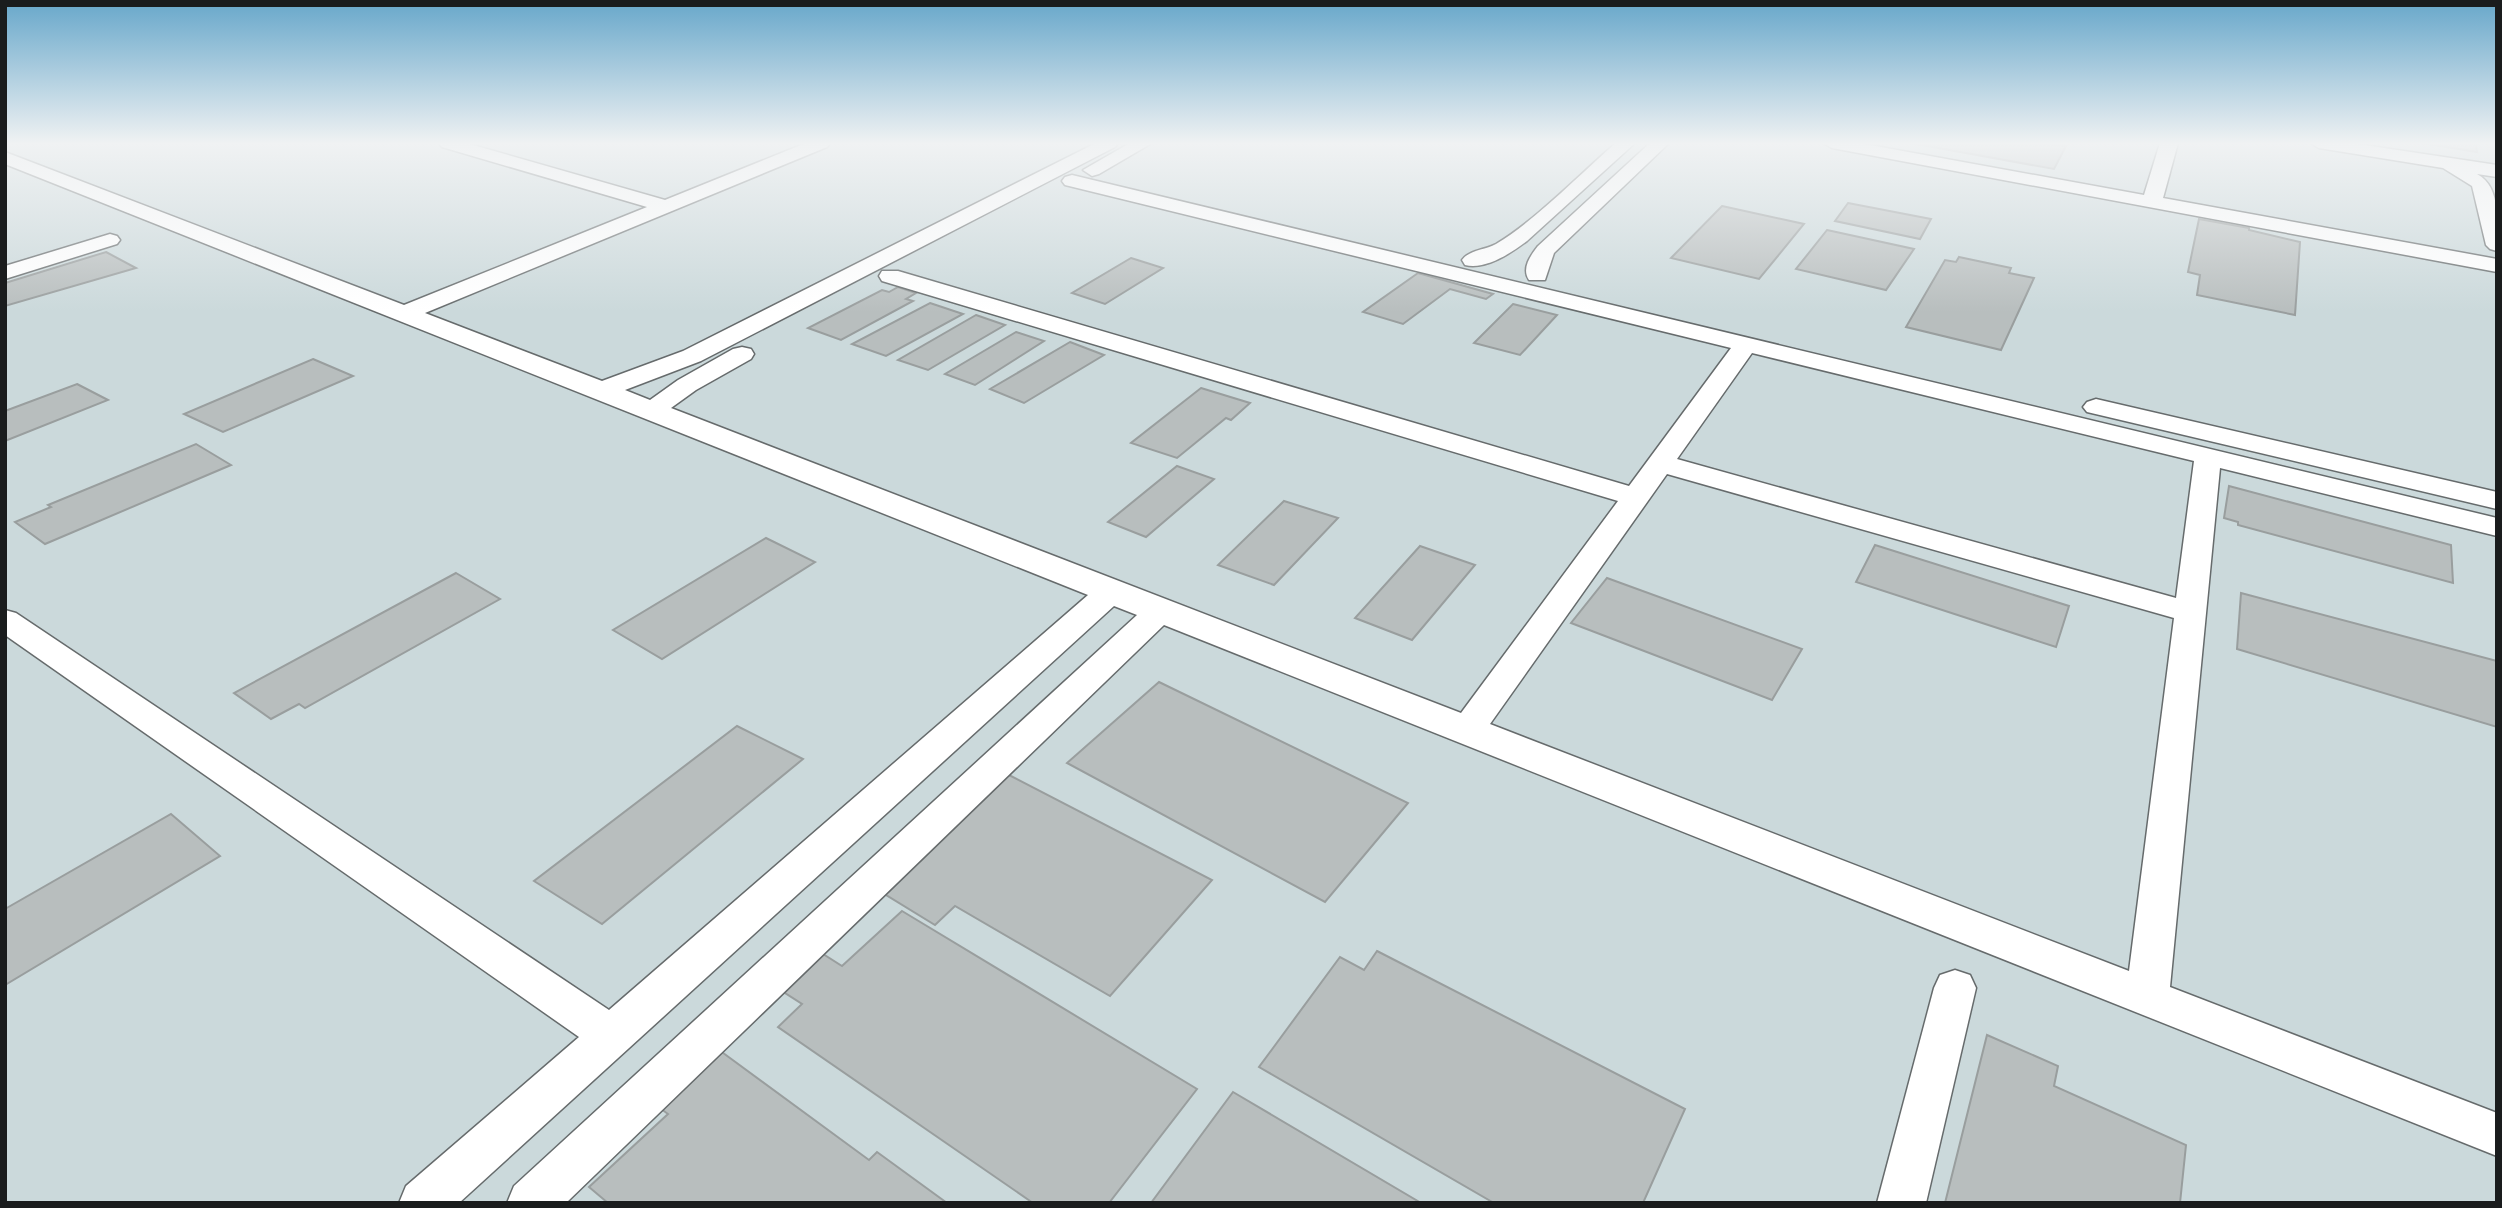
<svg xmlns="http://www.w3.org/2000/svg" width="2502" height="1208" font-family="'Sofia Sans Condensed',sans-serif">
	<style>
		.built { fill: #cbd9db }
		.building { fill: #b8bebe; stroke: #999e9e; stroke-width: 2 }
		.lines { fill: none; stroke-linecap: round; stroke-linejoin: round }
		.minor-casing { stroke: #666b6c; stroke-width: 3 }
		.minor { fill: #fff; fill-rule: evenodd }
	</style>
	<rect width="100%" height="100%" fill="#dee3e4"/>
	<path class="built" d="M21,143H2497V1203H5V147Z"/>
	<g class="building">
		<path d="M1911,143H2045L2066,146L2054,169Z"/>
		<path d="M2422,143H2476L2477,152Z"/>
		<path d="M1848,203L1931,219L1920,239L1835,221Z"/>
		<path d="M1722,206L1804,224L1759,279L1671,258Z"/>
		<path d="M2199,219L2249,228V230L2300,242L2295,315L2197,295L2200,275L2188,272Z"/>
		<path d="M1827,230L1914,249L1886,290L1796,269Z"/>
		<path d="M106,252L136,268L5,306V283Z"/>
		<path d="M1959,257L2011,268L2009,273L2034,278L2001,350L1906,327L1945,260L1956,262Z"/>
		<path d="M1131,258L1163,268L1105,304L1072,293Z"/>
		<path d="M1418,273L1493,294L1486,299L1450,289L1403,324L1363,312Z"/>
		<path d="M898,287L916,293L906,299L913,301L841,340L808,328L882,290L889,292Z"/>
		<path d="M930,303L963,314L886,356L852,344Z"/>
		<path d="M1513,304L1557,315L1520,355L1474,343Z"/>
		<path d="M976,315L1005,325L928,370L898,360Z"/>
		<path d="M1016,332L1044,341L975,385L945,374Z"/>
		<path d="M1070,342L1104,355L1024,403L990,389Z"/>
		<path d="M313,359L353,376L223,432L184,414Z"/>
		<path d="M77,384L108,400L5,441V411Z"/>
		<path d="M1201,388L1250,403L1231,420L1226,418L1177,458L1131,443Z"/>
		<path d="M196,444L231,465L45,544L15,522L51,507L48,505Z"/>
		<path d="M1177,466L1214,479L1146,537L1108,522Z"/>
		<path d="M2229,486L2451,545L2453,583L2238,525V522L2224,518Z"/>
		<path d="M1284,501L1338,518L1274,585L1218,565Z"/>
		<path d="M766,538L815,562L662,659L613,630Z"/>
		<path d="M1875,545L2069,606L2056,647L1856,582Z"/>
		<path d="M1420,546L1475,565L1412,640L1355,618Z"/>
		<path d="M456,573L500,599L305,708L299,704L271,719L234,693Z"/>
		<path d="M1607,578L1802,649L1772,700L1571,623Z"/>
		<path d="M2241,593L2497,661V727L2237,649Z"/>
		<path d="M1159,682L1408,803L1325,902L1067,763Z"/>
		<path d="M737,726L803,759L602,924L534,881Z"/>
		<path d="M1007,774L1212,880L1110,996L955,906L935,925L878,890Z"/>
		<path d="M171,814L220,856L5,985V909Z"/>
		<path d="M902,911L1197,1089L1109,1203H1033L778,1027L802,1004L782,991L823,954L842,966Z"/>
		<path d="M1377,951L1685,1109L1643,1203H1494L1259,1067L1340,957L1364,970Z"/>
		<path d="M1987,1035L2058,1066L2054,1086L2186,1145L2180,1203H1945Z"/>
		<path d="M715,1047L869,1160L877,1152L947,1203H608L589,1187L668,1114L653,1103Z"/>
		<path d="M1233,1092L1421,1203H1151Z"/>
	</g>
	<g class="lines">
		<defs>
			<g id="minor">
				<path d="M439,143H466L665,200L806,143H830L827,147L425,313L602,381L683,351L1096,143H1118L1115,147L701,361L625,390L650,400L678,380L733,349L742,347L751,349L754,354L751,359L696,390L671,408L1461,713L1618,501L882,281L879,276L882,271H898L1629,486L1731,348L1065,185L1062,181L1065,177L1072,175L2497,518V536L2220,468L2170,987L2497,1113V1156L1164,625L566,1203H507L514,1186L1137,615L1114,606L459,1203H399L406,1186L579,1037L5,635V610L16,613L609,1010L1088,595L5,164V152L404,305L647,207L442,147ZM1752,353L2194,461L2176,598L1677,459ZM1667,474L2174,618L2129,971L1490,724Z"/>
				<path d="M1130,143H1152L1099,174L1092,176L1083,170Z"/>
				<path d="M1616,143H1635L1527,241C1511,253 1486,270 1465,265L1462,260C1469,250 1485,250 1496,244C1535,221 1581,173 1616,143Z"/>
				<path d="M1650,143H1669L1554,253L1545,280H1529C1521,268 1531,255 1538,246Z"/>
				<path d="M1823,143H1859L2144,195L2160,143H2178L2163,198L2497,259V272L1832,148Z"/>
				<path d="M2310,143H2351L2497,165V177L2477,174C2502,187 2497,225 2497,251L2490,249L2486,245L2472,186L2443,168L2319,148Z"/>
				<path d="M110,234L117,236L120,240L117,244L5,279V266Z"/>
				<path d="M2096,399L2497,492V509L2087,412L2083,407L2087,402Z"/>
				<path d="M1955,970L1970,975L1976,988L1926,1203H1877L1934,988L1940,975Z"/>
			</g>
		</defs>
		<use href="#minor" class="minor-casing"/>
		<use href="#minor" class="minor"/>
	</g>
	<linearGradient id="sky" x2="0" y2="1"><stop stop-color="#67a7ca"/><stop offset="0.46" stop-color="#f0f2f3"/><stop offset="1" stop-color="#f0f2f3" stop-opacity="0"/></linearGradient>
	<rect width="2502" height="312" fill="url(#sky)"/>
	<rect width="2502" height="1208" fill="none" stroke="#1a1c1d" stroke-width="14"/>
</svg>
